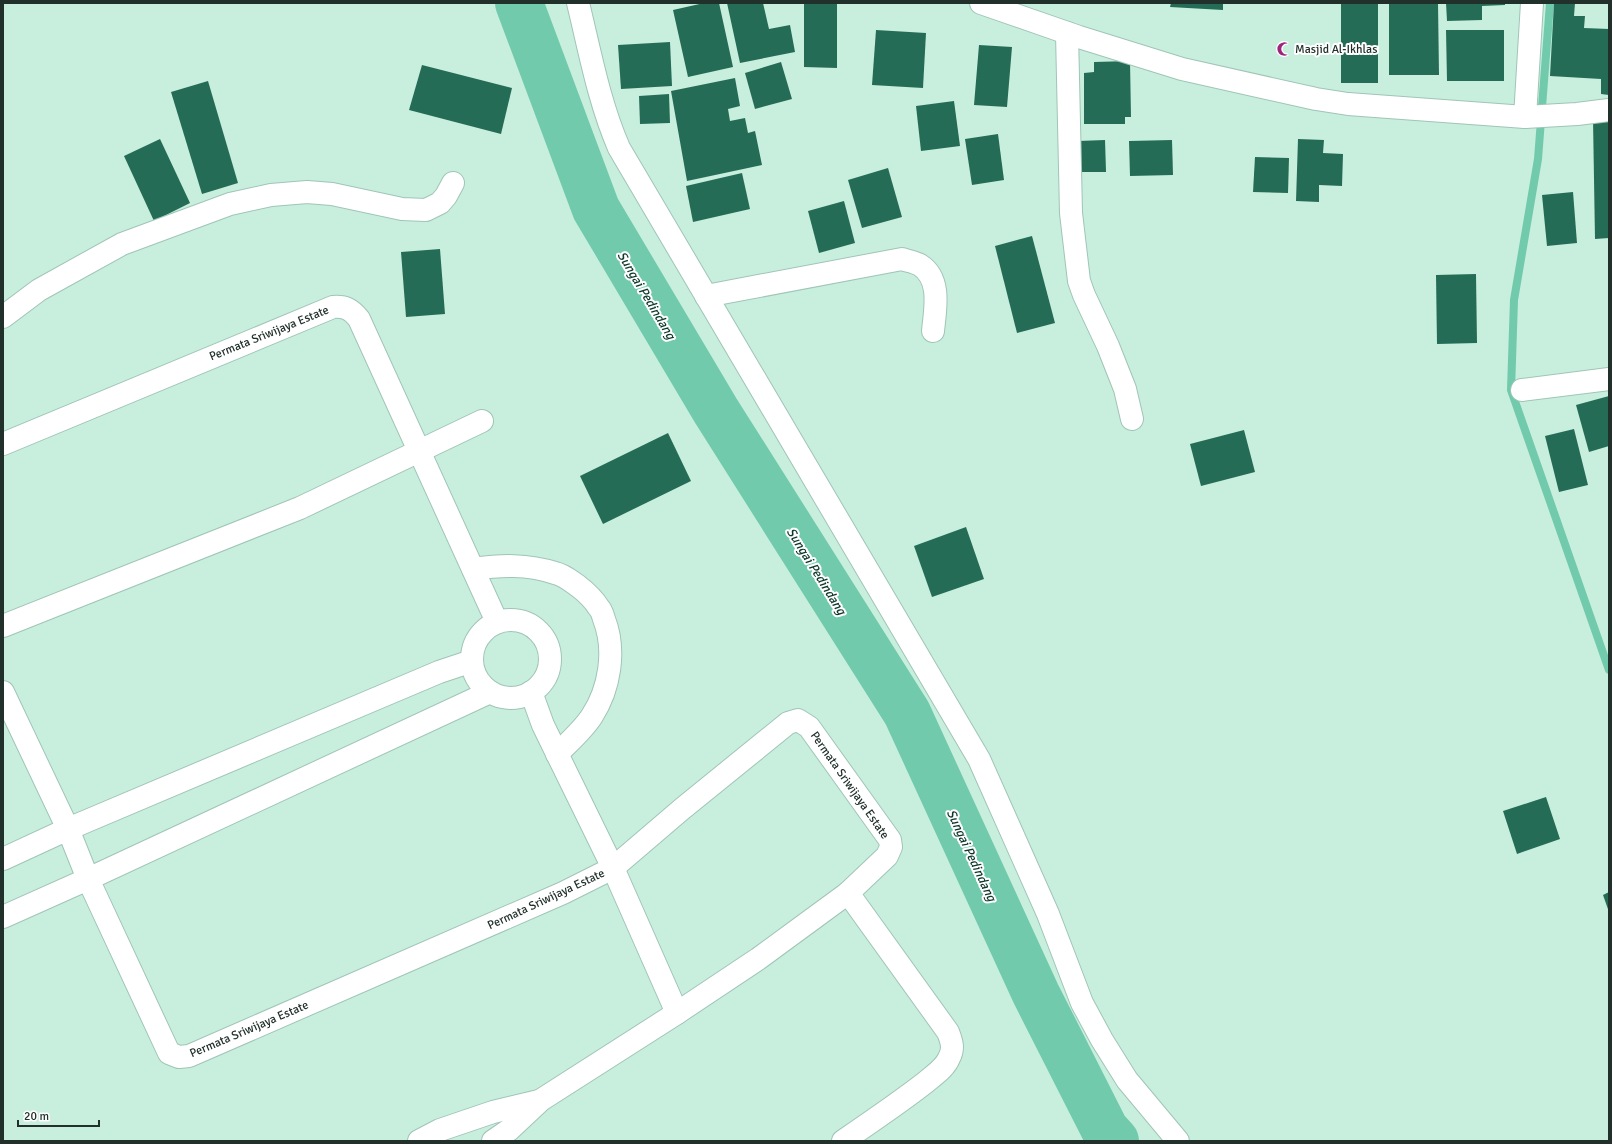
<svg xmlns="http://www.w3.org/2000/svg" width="1612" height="1144" font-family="Signika,sans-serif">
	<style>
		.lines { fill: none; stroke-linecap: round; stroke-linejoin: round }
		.stream { stroke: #70caab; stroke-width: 8 }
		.river { stroke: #70caab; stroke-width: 48 }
		.building { fill: #256c56 }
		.street-casing { stroke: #a0c5b7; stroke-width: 24 }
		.street { stroke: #fff; stroke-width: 22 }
		.labels { text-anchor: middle; stroke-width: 4; stroke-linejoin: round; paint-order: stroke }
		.poi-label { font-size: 12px; fill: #21302a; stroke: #fff; text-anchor: start }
		.street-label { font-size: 12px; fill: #21302a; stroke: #fff }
		.water-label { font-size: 13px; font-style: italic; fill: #0d372a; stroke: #fff }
	</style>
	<rect width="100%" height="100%" fill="#c8eede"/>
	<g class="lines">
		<path class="stream" d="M1550,3L1538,159L1514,300L1511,390L1609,670"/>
		<path class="river" d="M519,3L596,209L716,411L907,713L1036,994L1105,1130L1115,1141"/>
	</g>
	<g class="building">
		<path d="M704,3H719L733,67L688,77L673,10Z"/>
		<path d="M727,3H763L769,29L790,25L795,52L740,63Z"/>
		<path d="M804,3H837V68L804,67Z"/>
		<path d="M1171,3H1223V10L1170,7Z"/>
		<rect x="1341" y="3" width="37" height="80"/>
		<path d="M1389,3H1438L1439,75H1389Z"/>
		<path d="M1446,3H1505V5L1482,6V20L1447,21Z"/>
		<path d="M1554,3H1575L1574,16H1585L1584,28L1609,29V95L1601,94V79L1550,76Z"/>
		<path d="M876,30L926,33L923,88L872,85Z"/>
		<path d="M1446,30H1504V81H1447Z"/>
		<path d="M670,42L672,86L621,89L618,45Z"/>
		<path d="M979,45L1012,47L1007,107L974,105Z"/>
		<path d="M1130,61L1131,117H1125V124H1084V73L1094,72V62Z"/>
		<path d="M781,62L792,99L755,109L745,73Z"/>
		<path d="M422,65L512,88L501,134L409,110Z"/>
		<path d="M735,78L740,106L728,109L730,121L745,118L748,133L755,131L762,165L687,181L671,91Z"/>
		<path d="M208,81L238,183L202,194L171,92Z"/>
		<path d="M669,94L670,123L640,124L639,96Z"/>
		<path d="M954,101L960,146L921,151L916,106Z"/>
		<path d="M1593,119H1609V238L1595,239Z"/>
		<path d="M998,134L1004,180L972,185L965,139Z"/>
		<path d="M160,139L190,203L154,221L124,156Z"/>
		<path d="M1298,139L1324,140L1323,153L1343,154L1342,186L1319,185V202L1296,201Z"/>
		<path d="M1105,140L1106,172H1079L1078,141Z"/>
		<path d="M1172,140L1173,175L1130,176L1129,141Z"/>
		<path d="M1255,157L1289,158L1288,193L1253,192Z"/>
		<path d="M888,168L902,217L862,228L848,180Z"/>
		<path d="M742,173L750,209L693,222L686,186Z"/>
		<path d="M1573,192L1577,243L1547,246L1542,195Z"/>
		<path d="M844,201L855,243L819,253L808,211Z"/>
		<path d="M1032,236L1055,323L1017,333L995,246Z"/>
		<path d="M440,249L445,314L406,317L401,252Z"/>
		<path d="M1476,274L1477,343L1437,344L1436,275Z"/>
		<path d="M1609,396V446L1589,452L1576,405Z"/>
		<path d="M1574,429L1588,485L1559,492L1545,436Z"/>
		<path d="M1244,430L1255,472L1201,486L1190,444Z"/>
		<path d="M668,433L691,481L603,524L580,476Z"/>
		<path d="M966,527L984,579L932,597L914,546Z"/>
		<path d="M1546,797L1560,839L1517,854L1503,811Z"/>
		<path d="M1609,892V912L1603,895Z"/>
	</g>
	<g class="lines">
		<defs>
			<g id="street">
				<path d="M578,3C590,52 599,102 619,148L979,759L1048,914L1082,1003L1102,1040L1127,1080L1178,1141"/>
				<path d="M981,3L1079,37L1182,69L1316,99L1348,104L1525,117L1577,114L1609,110"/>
				<path d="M1067,33L1071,213L1079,281L1084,295L1108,346L1125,389L1132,419"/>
				<path d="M1525,117L1532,3"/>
				<path d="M706,296L902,259C908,261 915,262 920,265C942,279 935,310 933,331"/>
				<path d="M3,317L39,290L122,244L230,204L271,195L307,192L332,194L402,209L426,210L440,203L446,196L453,183"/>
				<path d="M1522,390L1609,379"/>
				<path d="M3,444L333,307C345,306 351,309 359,319L497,622"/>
				<path d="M473,569C501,565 527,564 555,573C564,575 571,581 578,586C586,592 594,600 599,608C602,611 603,616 604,619C616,650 610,688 592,716C583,730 569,742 557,754"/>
				<circle cx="511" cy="659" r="39"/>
				<path d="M3,626L300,508L482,421"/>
				<path d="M3,692L68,829L88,879L169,1053L179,1057L189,1056L563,893L613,868L682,809L788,723L798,720L809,727L890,840L891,847L887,856L848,893L758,959L677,1013L541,1100L509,1130L493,1141"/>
				<path d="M531,692L543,725L613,868L677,1013"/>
				<path d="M3,859L68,829L439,672L472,661"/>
				<path d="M3,917L88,879L490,692"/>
				<path d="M419,1141L440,1130L493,1112L539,1101"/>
				<path d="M843,1141C871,1122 899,1103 926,1082C934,1075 945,1068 949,1058C954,1049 952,1042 948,1032L848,893"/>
			</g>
		</defs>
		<use href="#street" class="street-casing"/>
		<use href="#street" class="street"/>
	</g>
	<defs>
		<symbol id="mosque-bare" viewBox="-9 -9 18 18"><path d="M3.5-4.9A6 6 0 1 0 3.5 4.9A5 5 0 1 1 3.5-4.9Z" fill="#9d247d" stroke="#fff" stroke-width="2.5" paint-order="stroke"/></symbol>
	</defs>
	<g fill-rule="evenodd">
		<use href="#mosque-bare" x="1274" y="39" width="20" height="20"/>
	</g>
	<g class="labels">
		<g class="poi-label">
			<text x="1295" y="53">Masjid Al-Ikhlas</text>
		</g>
		<g class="street-label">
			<text transform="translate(269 333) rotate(-22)" y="4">Permata Sriwijaya Estate</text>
			<text transform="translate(850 785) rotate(55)" y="4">Permata Sriwijaya Estate</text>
			<text transform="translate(546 899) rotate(-25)" y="4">Permata Sriwijaya Estate</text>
			<text transform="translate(249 1029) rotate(-23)" y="4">Permata Sriwijaya Estate</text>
		</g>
		<g class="water-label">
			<text transform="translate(647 295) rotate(59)" y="5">Sungai Pedindang</text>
			<text transform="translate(817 571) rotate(58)" y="5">Sungai Pedindang</text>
			<text transform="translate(972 855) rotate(65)" y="5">Sungai Pedindang</text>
		</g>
	</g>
	<rect width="1612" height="1144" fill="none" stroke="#21302a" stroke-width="8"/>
	<path d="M18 1120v6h81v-6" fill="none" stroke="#21302a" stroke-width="2"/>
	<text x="24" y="1120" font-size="12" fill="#21302a" stroke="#ffffff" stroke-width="3" paint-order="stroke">20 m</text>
</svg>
